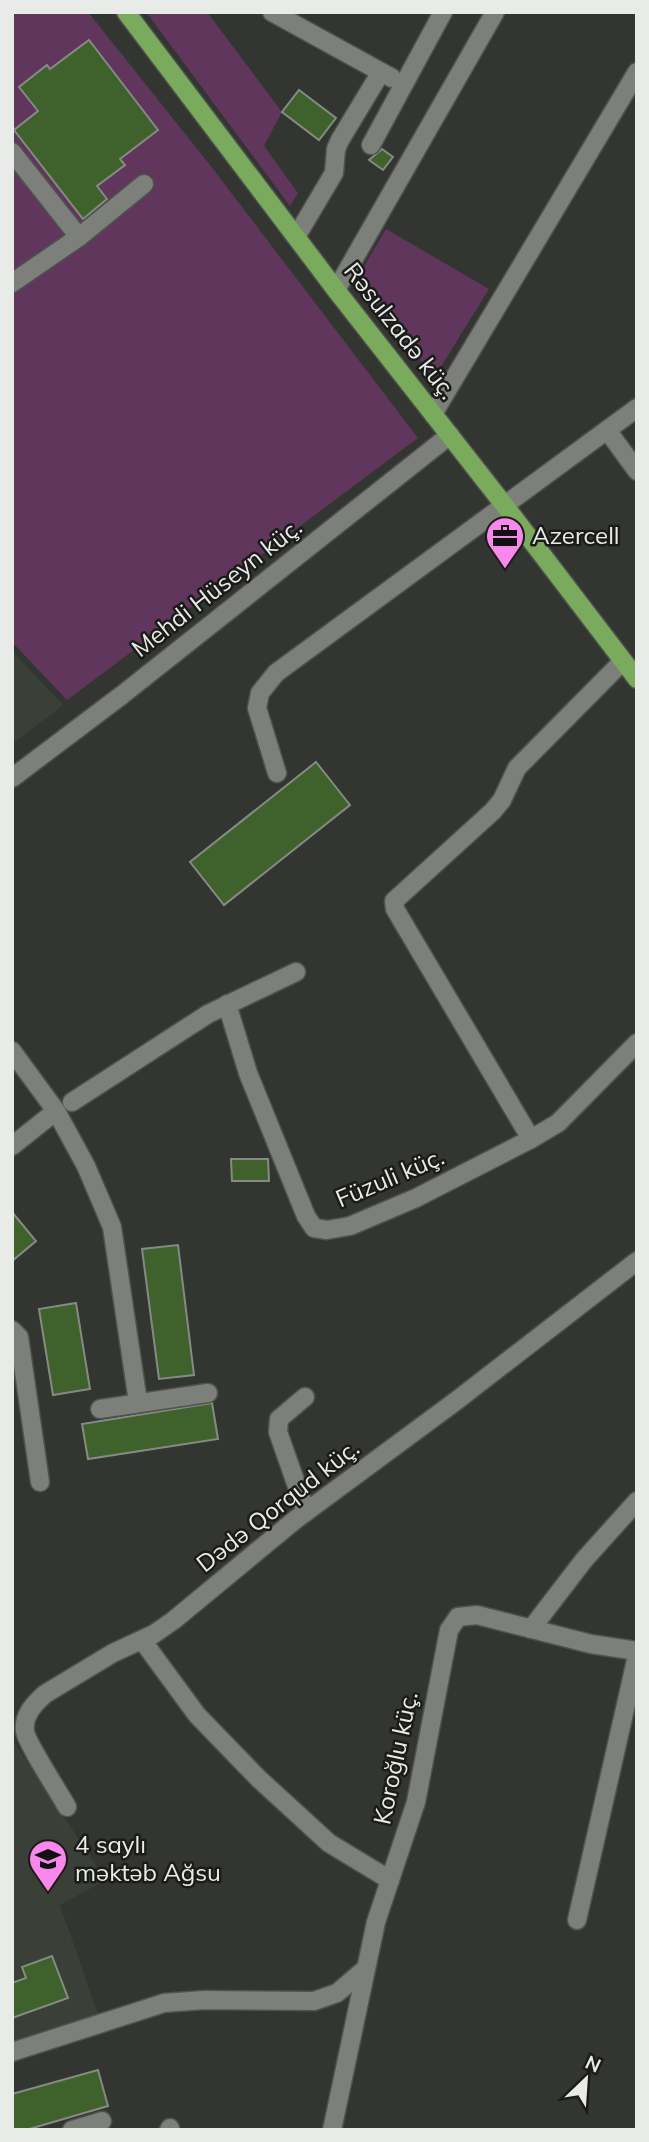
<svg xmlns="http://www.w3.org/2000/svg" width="649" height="2142" font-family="Mulish,sans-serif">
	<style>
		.built { fill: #3a4037 }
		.green { fill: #61365c }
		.building { fill: #3f612c; stroke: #868a85; stroke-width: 2 }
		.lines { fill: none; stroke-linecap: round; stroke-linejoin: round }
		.minor-casing { stroke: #50524e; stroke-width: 21 }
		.major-casing { stroke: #50524e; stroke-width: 21 }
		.minor { stroke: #7c7f7a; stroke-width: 18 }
		.major { stroke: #7aaa5b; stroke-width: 18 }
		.labels { text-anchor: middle; stroke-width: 5; stroke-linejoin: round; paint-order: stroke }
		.street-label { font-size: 24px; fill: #e9ebe8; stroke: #1b1c1a }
		.poi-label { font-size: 24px; fill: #e9ebe8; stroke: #1b1c1a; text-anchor: start }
	</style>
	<rect width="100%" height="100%" fill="#323530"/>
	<g class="built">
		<path d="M12,651L63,705L12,744Z"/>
		<path d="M12,1739L106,1880L60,1905L99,2017L12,2043Z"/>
	</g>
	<g class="green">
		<path d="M12,12H88L210,165L418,438L67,700L12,642Z"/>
		<path d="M146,12H207L282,112L264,146L298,193L290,206Z"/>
		<path d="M386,229L489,289L434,378L357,278Z"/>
	</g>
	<g class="building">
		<path d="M89,40L158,130L120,159L125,165L97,186L107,199L83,219L14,130L38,111L19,87L47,65L50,69Z"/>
		<path d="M299,90L336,118L319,140L282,112Z"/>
		<path d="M382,149L393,157L383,170L369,160Z"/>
		<path d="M316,762L350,805L224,905L190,862Z"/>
		<path d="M231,1159H268L269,1181H232Z"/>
		<path d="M12,1212L36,1241L12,1261Z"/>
		<path d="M178,1245L194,1375L159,1379L142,1249Z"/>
		<path d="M76,1303L90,1389L53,1395L39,1309Z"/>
		<path d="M212,1403L218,1439L88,1459L82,1424Z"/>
		<path d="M52,1956L68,1998L12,2018V1983L26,1978L22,1967Z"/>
		<path d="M98,2070L108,2106L26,2130H12V2094Z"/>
	</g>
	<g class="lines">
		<defs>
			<g id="minor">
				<path d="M272,12L392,78"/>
				<path d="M371,145L443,12"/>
				<path d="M12,152L79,237"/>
				<path d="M296,237L334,173L336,149L340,140L381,72"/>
				<path d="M12,283L79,237L144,184"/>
				<path d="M336,290L495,12"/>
				<path d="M433,414L637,72"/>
				<path d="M607,430L637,471"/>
				<path d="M277,773L257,708L260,693L276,673L637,408"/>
				<path d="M12,778L122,695L450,435"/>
				<path d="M227,1004L248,1073L306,1216L314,1228L327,1230L350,1226L416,1198L531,1139L558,1123L637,1043"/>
				<path d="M12,1051L56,1111L12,1146"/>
				<path d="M72,1102L208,1014L296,972"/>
				<path d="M56,1111L86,1166L112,1227L138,1402"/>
				<path d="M531,1139L395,909L394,901L493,811L502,800L517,768L623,661"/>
				<path d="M12,1330L19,1337L40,1482"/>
				<path d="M305,1397L279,1419L278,1432L306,1512"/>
				<path d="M100,1409L208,1393"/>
				<path d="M531,1629L584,1560L637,1501"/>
				<path d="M142,1640L197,1715L259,1779L329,1843L390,1880"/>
				<path d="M67,1807C60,1794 26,1742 25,1731C23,1715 34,1704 45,1694L113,1653L154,1634L174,1620L295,1520L456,1401L637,1261"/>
				<path d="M577,1920L637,1656"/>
				<path d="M12,2052L164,2003L204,2000L314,2001L337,1993L364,1970"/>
				<path d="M72,2130L102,2121"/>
				<path d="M169,2130L170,2128"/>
				<path d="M332,2130L376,1922L416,1802L449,1630L458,1617L477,1615L591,1644L637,1651"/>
			</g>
			<path id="major" d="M126,12L336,290L505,506L637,679"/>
		</defs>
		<use href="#minor" class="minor-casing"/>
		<use href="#major" class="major-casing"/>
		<use href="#minor" class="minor"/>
		<use href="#major" class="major"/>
	</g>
	<defs>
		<symbol id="office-pin" viewBox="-11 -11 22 30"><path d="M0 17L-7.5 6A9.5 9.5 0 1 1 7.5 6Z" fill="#f888eb" stroke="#1b1c1a"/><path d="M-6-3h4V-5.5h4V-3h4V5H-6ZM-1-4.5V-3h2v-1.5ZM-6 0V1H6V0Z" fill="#111"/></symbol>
		<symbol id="school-pin" viewBox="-11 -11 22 30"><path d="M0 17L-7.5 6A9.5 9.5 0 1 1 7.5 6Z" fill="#f888eb" stroke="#1b1c1a"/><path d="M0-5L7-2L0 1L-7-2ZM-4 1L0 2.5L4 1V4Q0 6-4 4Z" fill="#111"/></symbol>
	</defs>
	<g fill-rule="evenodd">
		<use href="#office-pin" x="483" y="514" width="44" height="60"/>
		<use href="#school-pin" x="26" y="1837" width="44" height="60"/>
	</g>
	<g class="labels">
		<g class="street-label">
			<text transform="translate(400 331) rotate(52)" y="8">Rəsulzadə küç.</text>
			<text transform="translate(217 588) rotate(-38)" y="8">Mehdi Hüseyn küç.</text>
			<text transform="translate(390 1178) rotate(-23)" y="8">Füzuli küç.</text>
			<text transform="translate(278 1506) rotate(-38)" y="8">Dədə Qorqud küç.</text>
			<text transform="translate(396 1758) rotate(-78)" y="8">Koroğlu küç.</text>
		</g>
		<g class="poi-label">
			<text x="532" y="544">Azercell</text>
			<text x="75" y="1853">4 saylı<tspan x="75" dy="28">məktəb Ağsu</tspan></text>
		</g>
	</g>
	<rect width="649" height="2142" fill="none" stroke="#e9ebe8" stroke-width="28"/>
	<g transform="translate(586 2079) rotate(25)" stroke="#1b1c1a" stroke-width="5" paint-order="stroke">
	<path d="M0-5L12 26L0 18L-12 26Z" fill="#e9ebe8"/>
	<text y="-10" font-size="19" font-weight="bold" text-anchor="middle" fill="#e9ebe8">N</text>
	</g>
</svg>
